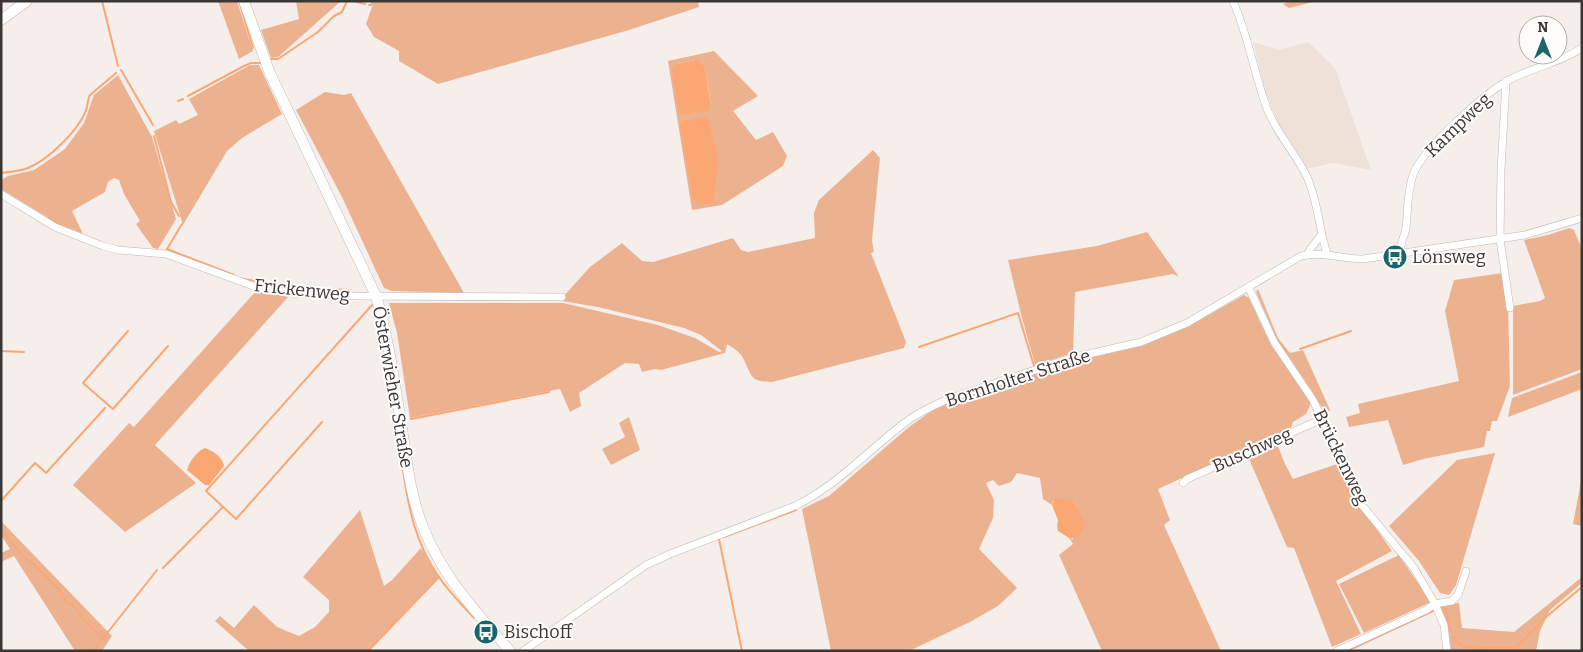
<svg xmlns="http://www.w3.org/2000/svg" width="1583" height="652" font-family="Bitter,serif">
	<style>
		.built { fill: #f0e1d8 }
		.green { fill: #ecb290; fill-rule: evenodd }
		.water { fill: #faa774 }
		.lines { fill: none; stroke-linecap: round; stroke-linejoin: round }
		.stream { stroke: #faa774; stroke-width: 2 }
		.street-casing { stroke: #bfb8b4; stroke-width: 8 }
		.secondary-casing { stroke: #bfb8b4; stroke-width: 11 }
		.street { stroke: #fff; stroke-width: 7 }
		.secondary { stroke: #fff; stroke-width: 10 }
		.labels { text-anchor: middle; stroke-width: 4; stroke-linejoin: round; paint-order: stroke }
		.street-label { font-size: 18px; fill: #393634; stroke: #fefdfc }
		.poi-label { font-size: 18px; fill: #393634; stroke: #fefdfc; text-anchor: start }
	</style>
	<rect width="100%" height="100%" fill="#f6eeea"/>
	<path class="built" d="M1253,42L1279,50L1308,42L1335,68L1371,170L1333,163L1306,169L1281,129L1265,91Z"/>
	<g class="green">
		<path d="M218,1H237L253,51L239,59Z"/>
		<path d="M296,1H341L278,57L271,58L261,30L299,19Z"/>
		<path d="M374,1H698L699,7L629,30L438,84L399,61V51L374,37L366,24Z"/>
		<path d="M1289,1H1317L1289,8L1283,4Z"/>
		<path d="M714,51L758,96L733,111L756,140L773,132L787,156L783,166L722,205L692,210L668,61ZM695,60H700L705,67L711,105L709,110L677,64Z"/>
		<path d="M250,65H259L282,114L242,138L227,151L183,225L154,131L176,120L179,124L198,115L189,99Z"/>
		<path d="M118,75L152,137L176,219L158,249L153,248L136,224L140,221L124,194L119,180L114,178L108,182L105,192L72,211L83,234L55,222L1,189V180L8,176L34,170L65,149L84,123L94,95Z"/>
		<path d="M325,92L344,95L351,93L464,293L392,291L384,288L342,197L296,110Z"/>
		<path d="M873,150L880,158L872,240L874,252L871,253L906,342L904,348L772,382C750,382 752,376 744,360C741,352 733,348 727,344L725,353L661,370L655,369L642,372L639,364L625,363L579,393L581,406L570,412L560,389L410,418L397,333L389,303H563L658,325L695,338L719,352L722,351L701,335L684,328L598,307L562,301L388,300L387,297L562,298L590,267L622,243L642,261L653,262L733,238L741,250L748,252L815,238L814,213L819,200Z"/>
		<path d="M1569,228L1574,230L1582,249V369L1513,395V306L1540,301L1545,298L1524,240L1548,235Z"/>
		<path d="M1147,232L1179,277L1173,274L1075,292L1073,353L1035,365L1021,314L1008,260L1097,246Z"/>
		<path d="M1503,273L1508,307L1510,386L1497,421H1492L1490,431H1487L1484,447L1423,459L1403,465L1388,420L1349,427L1346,417L1360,413L1358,404L1459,381L1445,311L1454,280Z"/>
		<path d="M1258,289L1278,338L1290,353L1303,350L1330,410L1326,413L1280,347L1256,292Z"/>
		<path d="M256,291L289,296L155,445L196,483L125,532L73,485L129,423L134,427Z"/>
		<path d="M1244,295L1249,298L1271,345L1311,403L1306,414L1293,422L1291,428L1158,489L1170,520L1164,525L1221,651H1102L1059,555L1073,544L1069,538L1073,539L1077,507L1073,500L1053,501L1052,505L1043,499L1040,478L1017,473L1011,482L999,486L993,480L986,483L994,500L993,518L979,549L1017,588L998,606L970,622L909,651H831L802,509L829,496L909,427L930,412L954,400L1071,362L1142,346L1189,326Z"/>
		<path d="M1582,372V389L1508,417L1512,398Z"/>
		<path d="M629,417L640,450L611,465L602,449L625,437L619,423Z"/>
		<path d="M1276,441L1285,464L1293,479L1340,463L1352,494L1392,551L1336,581L1361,634L1332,647L1294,548L1287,547L1247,454Z"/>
		<path d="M1495,453L1456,585L1449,595L1440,593L1419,561L1389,526L1457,460Z"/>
		<path d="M1582,476V526L1573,524Z"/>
		<path d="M360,510L384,586L392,580L421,548L438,577L367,651H249L215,621L220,616L234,628L254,605L277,627L299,636L315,627L329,612V600L303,577Z"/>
		<path d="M1,521L112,636L102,651H75L14,556L1,562V553L10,549L1,535Z"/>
		<path d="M1399,555L1431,602L1364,633L1339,584Z"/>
		<path d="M1582,577V583L1550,610L1540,631L1536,651H1451L1450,641L1440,605L1459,603L1462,628L1514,632Z"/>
	</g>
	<g class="water">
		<path d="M695,60H700L705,67L711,106L709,110L681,115L678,111L672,69L677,64Z"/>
		<path d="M705,116L708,119L718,158L714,203C707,204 698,206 693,199L680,125L682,121Z"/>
		<path d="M205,448C214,452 222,456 224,466L209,485H205L187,470C189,462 197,451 205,448Z"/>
		<path d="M1055,498L1073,500C1080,513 1091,525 1077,538H1069L1058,531L1057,526L1058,520L1052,505Z"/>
	</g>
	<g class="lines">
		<g class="stream">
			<path d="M102,1L118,66"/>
			<path d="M239,1L253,48"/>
			<path d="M353,1L365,4"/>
			<path d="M369,5H371L373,1"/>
			<path d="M271,59H278L318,32L334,16L342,12L347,1"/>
			<path d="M121,70L153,125"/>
			<path d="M188,96L244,66L251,63H260"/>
			<path d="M178,101L183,99"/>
			<path d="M154,136L171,202L179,216"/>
			<path d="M1,173C9,172 21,171 28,168C48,160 79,130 86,110C88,105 87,100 90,95L116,73"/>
			<path d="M48,219L71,230"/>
			<path d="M182,224L167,249L234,275"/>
			<path d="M244,279L290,288L350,290"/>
			<path d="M128,331L83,383L113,409L168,346"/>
			<path d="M919,347L1018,313L1034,366"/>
			<path d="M1300,349L1351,331"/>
			<path d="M1,351L24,352"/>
			<path d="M411,419L549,392"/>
			<path d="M322,422L236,519L206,491L372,305"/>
			<path d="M403,469C408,507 416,545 439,577C449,592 462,605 474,618"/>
			<path d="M1,501L35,463L46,473L105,408"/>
			<path d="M1,529L23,557L33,564L61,592L66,602L74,606L84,620L103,638"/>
			<path d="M724,537L796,510"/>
			<path d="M719,539L742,651"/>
			<path d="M163,568L223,507"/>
			<path d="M1442,608L1445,609L1451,632"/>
			<path d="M1454,637L1456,641L1465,647L1516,648L1546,617L1582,587"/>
			<path d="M93,651L157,570"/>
			<path d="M368,651L439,577"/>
			<path d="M1347,651L1435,610"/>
		</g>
		<defs>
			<g id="street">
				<path d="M1233,1C1249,37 1254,75 1268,111C1278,135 1296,154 1307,177C1318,201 1319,229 1327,254"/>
				<path d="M1506,81L1501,170L1500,239L1510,308"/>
				<path d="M1,194L55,227L103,246L118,250L166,254L259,288L289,293L351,296L562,297"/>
				<path d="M1400,253C1399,245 1405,236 1406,228C1408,210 1407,192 1413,175C1422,149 1485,93 1509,80C1533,67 1560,63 1582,48"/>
				<path d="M1308,255L1309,251L1321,235"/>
				<path d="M1249,288L1274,342L1313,400L1361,504L1414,568L1435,604L1444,625L1447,651"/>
				<path d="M1183,483L1187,479L1322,419"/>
				<path d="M523,651L646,565L670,554L795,506C836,486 868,451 903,424C917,413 932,406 948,399L1071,358L1141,342L1187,323L1301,256C1323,251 1341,259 1363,259L1525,235L1582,218"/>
				<path d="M1337,651L1426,610L1435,604L1452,601L1458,595L1466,571"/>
			</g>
			<g id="secondary">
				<path d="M244,1L269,71L376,296C390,343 396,393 404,442C408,471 412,500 423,527C442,576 476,612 510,651"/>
				<path d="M1,20L27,1"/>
			</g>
		</defs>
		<use href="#street" class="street-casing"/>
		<use href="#secondary" class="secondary-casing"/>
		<use href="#street" class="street"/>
		<use href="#secondary" class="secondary"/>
	</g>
	<defs>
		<symbol id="bus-disc" viewBox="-11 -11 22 22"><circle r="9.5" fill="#18666c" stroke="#fefdfc"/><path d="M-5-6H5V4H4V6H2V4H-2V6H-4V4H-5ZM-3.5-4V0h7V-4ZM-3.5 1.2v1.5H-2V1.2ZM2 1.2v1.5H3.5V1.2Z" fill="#fff"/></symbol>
	</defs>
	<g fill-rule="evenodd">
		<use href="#bus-disc" x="1381" y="243" width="28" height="28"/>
		<use href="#bus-disc" x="472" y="618" width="28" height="28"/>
	</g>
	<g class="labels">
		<g class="street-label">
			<text transform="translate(1458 125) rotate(-44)" y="6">Kampweg</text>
			<text transform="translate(302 290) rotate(6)" y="6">Frickenweg</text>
			<text transform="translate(1018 378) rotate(-18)" y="6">Bornholter Straße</text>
			<text transform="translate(393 387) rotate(80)" y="6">Österwieher Straße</text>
			<text transform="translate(1252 450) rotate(-24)" y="6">Buschweg</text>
			<text transform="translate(1341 457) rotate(64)" y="6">Brückenweg</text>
		</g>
		<g class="poi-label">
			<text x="1412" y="263">Lönsweg</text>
			<text x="504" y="638">Bischoff</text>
		</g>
	</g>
	<rect width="1583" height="652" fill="none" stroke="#393634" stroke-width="5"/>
	<g transform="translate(1543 40)"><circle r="24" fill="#fefdfc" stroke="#afadac"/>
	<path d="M0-4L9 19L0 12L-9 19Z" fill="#18666c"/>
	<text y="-8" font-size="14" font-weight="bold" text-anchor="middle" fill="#393634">N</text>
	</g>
</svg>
